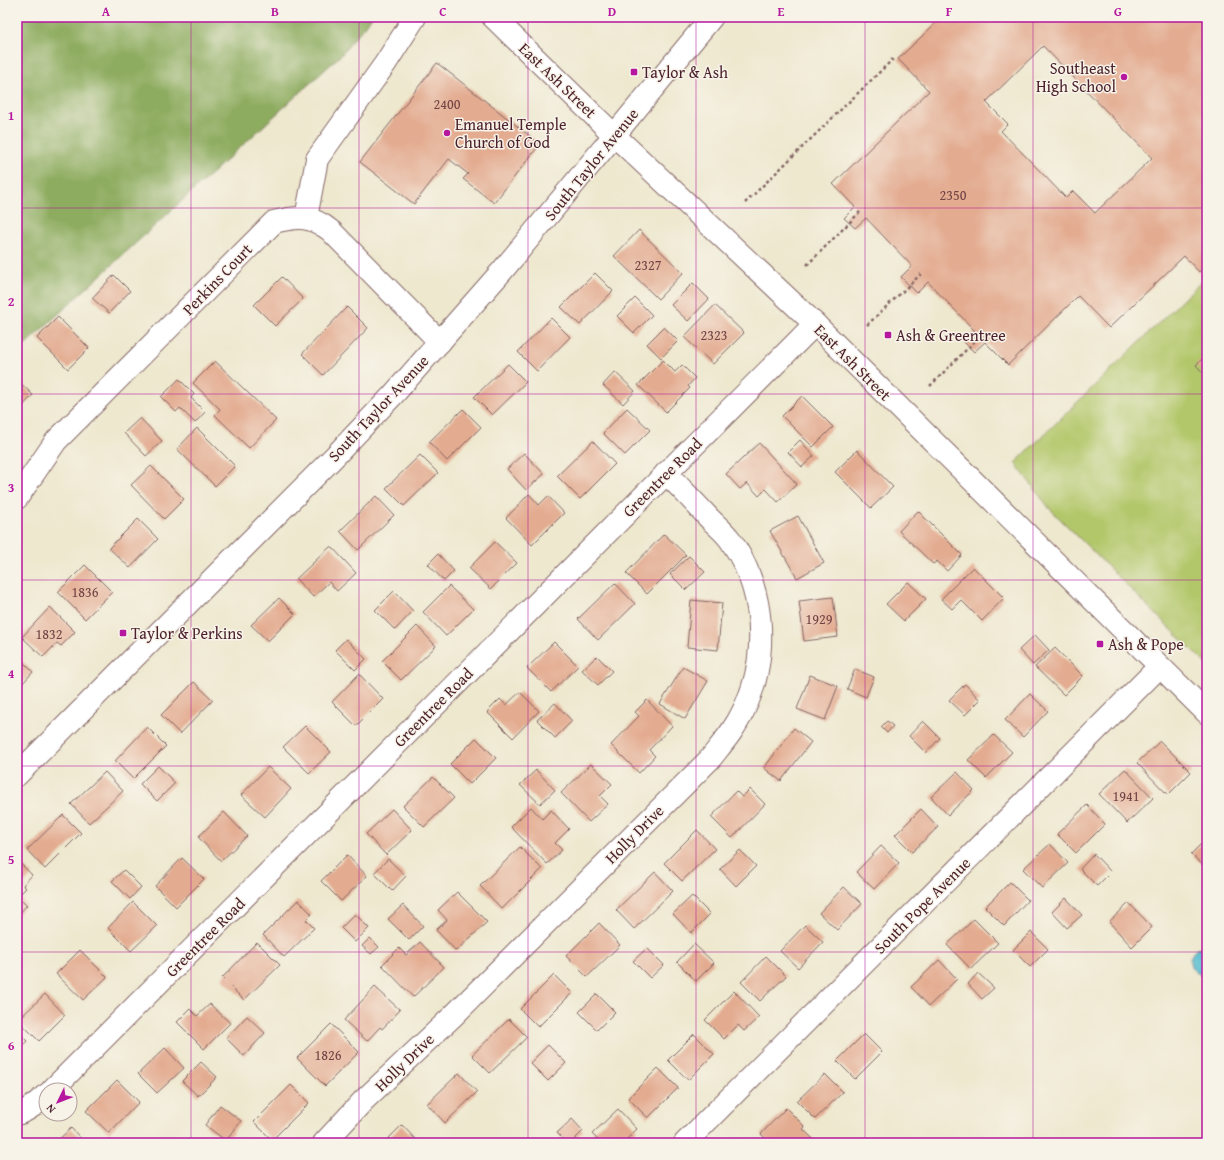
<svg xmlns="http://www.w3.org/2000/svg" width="1224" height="1160" font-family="'Gentium Book Plus',serif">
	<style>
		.green { fill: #b2c76b; stroke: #7e734b }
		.forest { fill: #8dac5f; stroke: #6c6645 }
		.water { fill: #52bbcf; stroke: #4e6d7d }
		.building { fill: #e3ab90; fill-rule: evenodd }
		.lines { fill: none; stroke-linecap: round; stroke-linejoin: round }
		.minor-casing { stroke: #836564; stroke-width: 24 }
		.path { stroke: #836564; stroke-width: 2.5; stroke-dasharray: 3 3; stroke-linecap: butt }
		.minor { stroke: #fff; stroke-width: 22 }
		.grid { fill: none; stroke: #b5179e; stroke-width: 1; stroke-opacity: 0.55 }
		.poi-dot { fill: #b5179e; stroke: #f7f3e8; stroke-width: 1.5 }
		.labels { text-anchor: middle; stroke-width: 3; stroke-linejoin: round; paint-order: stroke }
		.number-label { font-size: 14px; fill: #704244 }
		.poi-label { font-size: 16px; fill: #4a1f2b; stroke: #f7f3e8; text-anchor: start }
		.street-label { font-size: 16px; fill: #4a1f2b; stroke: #f7f3e8 }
		.neatline { fill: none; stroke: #b5179e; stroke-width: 1.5 }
		.grid-label { font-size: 13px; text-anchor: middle; font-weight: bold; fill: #b5179e }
	</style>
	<rect width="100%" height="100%" fill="#f7f3e8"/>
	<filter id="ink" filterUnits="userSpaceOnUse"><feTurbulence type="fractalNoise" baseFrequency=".025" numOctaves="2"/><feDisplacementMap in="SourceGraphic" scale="8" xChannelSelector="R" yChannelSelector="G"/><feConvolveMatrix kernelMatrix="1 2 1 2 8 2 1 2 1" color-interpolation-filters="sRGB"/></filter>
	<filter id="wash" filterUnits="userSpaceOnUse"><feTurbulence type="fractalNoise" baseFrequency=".012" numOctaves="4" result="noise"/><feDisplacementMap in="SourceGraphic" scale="16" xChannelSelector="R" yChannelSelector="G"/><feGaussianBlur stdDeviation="0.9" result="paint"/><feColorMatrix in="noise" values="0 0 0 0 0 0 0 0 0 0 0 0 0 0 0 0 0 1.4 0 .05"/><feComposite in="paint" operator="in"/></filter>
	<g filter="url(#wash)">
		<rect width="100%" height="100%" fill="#eee8cf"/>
		<path class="green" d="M1207,276V665L1050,509L1015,463Z"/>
		<path class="forest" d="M17,17H372L341,55L17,352Z"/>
		<path class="water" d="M1200,947H1207V975C1188,975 1184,955 1200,947Z"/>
		<g id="blocks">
			<g class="building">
				<path d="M942,17H1207V264L1199,272L1184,256L1109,328L1078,296L1008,365L985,342L974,352L964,342L975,331L928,282L917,293L901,277L912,266L866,218L855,228L844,218L855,207L833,184L929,91L898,59ZM1043,46L1152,158L1095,213L1073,191L1066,198L1001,131L1008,124L986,102Z"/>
				<path d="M437,63L540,144L494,203L463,179L468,174L449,159L414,204L360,162Z"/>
				<path d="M639,230L683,273L658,299L614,256Z"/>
				<path d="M595,273L613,291L580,325L561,307Z"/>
				<path d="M114,275L130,291L109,313L92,298Z"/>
				<path d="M282,277L303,299L275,326L254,305Z"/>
				<path d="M693,283L709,299L688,321L671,305Z"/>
				<path d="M635,298L652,315L634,333L617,316Z"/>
				<path d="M715,305L744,333L713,364L684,337Z"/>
				<path d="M347,307L368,328L323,375L302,354Z"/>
				<path d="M58,317L89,348L68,369L37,338Z"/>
				<path d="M551,318L570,337L537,371L518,352Z"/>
				<path d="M664,327L678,341L661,358L647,344Z"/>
				<path d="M1207,354V377L1196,365Z"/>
				<path d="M663,360L675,372L682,365L695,378L688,386L690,388L666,412L638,385Z"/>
				<path d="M215,361L276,420L249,448L215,415L220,409L193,383Z"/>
				<path d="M508,364L526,382L492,415L474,397Z"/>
				<path d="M615,372L635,391L623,404L603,385Z"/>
				<path d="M179,379L194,394L191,398L205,412L195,423L180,408L176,412L161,397Z"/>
				<path d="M17,380L33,395L17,412Z"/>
				<path d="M802,396L833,427L813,447L782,416Z"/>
				<path d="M627,408L650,430L625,455L603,433Z"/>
				<path d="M463,409L481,427L447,461L429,442Z"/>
				<path d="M140,418L162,441L146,456L124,433Z"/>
				<path d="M197,428L235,466L215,486L177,449Z"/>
				<path d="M800,440L814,456L802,467L788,452Z"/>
				<path d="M593,441L615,464L580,499L557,476Z"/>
				<path d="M759,443L797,484L778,502L766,489L759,496L747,483L740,489L726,474Z"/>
				<path d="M857,450L893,487L871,508L835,472Z"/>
				<path d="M524,453L544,474L526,490L507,469Z"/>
				<path d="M420,455L438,473L404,506L386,488Z"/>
				<path d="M151,466L184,499L164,519L131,485Z"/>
				<path d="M529,494L539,505L548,496L564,513L532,545L506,518Z"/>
				<path d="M376,496L394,515L358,550L340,531Z"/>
				<path d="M918,511L962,555L947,571L937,561L933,564L899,531Z"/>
				<path d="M798,516L824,563L797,578L770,531Z"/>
				<path d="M138,519L158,539L130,568L109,548Z"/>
				<path d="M664,534L686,555L647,594L626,573Z"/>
				<path d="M495,542L517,563L491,589L469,568Z"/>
				<path d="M331,546L356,573L337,591L329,582L313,597L296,579Z"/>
				<path d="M438,554L454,571L444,581L428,564Z"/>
				<path d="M689,556L705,572L686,590L670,574Z"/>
				<path d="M85,565L112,592L85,619L58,592Z"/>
				<path d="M973,567L1004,598L982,621L961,600L952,609L941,599Z"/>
				<path d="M908,582L926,599L904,621L886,604Z"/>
				<path d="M615,583L635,604L598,640L578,619Z"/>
				<path d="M449,586L473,609L446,636L423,612Z"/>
				<path d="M394,591L413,611L395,630L375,610Z"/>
				<path d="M833,597L838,637L804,641L799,601Z"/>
				<path d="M279,598L295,614L268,641L251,625Z"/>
				<path d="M691,600L722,603L718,650L687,647Z"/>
				<path d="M50,607L75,632L61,646L57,643L43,657L22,637Z"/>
				<path d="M417,626L436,646L401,680L382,661Z"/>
				<path d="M1035,635L1049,650L1033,665L1019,650Z"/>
				<path d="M346,639L366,659L355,670L335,650Z"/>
				<path d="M554,642L578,666L551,692L527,668Z"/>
				<path d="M1055,648L1083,676L1064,695L1035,667Z"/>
				<path d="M17,656L33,672L20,686L18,683L17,684Z"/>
				<path d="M597,656L612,671L598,685L582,670Z"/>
				<path d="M683,667L708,681L685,719L660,704Z"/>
				<path d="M855,669L874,677L866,697L847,689Z"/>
				<path d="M359,674L383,699L356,726L332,702Z"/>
				<path d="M810,675L838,686L825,720L797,709Z"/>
				<path d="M194,682L213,700L180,734L161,715Z"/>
				<path d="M965,684L980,700L965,715L949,700Z"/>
				<path d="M520,692L539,711L513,738L487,712L500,699L506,705Z"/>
				<path d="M1030,694L1048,711L1023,737L1005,720Z"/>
				<path d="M647,700L672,726L649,750L655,756L639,773L611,745L639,716L635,712Z"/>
				<path d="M555,703L572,721L555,738L537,720Z"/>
				<path d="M887,721L893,726L887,733L881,727Z"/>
				<path d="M923,721L940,738L926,753L909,736Z"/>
				<path d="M305,726L331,752L309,773L283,747Z"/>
				<path d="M147,727L166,746L133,779L115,761Z"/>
				<path d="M794,728L811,742L781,781L764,768Z"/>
				<path d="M994,735L1012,752L986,778L968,760Z"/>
				<path d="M476,738L496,758L470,784L450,764Z"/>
				<path d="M1160,741L1191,772L1168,795L1137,763Z"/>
				<path d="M591,764L612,784L600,796L608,804L589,822L561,793Z"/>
				<path d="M158,766L175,783L157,801L140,784Z"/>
				<path d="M268,767L291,789L265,817L241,795Z"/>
				<path d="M1125,769L1153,798L1127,823L1099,794Z"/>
				<path d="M536,770L555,790L540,804L520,785Z"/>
				<path d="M105,772L123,791L89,823L71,804Z"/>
				<path d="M957,772L974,790L948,815L931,797Z"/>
				<path d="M433,777L454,798L424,827L403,806Z"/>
				<path d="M750,789L765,804L732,838L711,817L736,791L742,797Z"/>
				<path d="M1087,805L1105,824L1076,853L1057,834Z"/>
				<path d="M531,807L542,819L551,810L569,829L555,843L562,850L547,864L511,827Z"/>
				<path d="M392,809L412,830L386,855L366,834Z"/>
				<path d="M921,809L938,827L912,852L895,835Z"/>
				<path d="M224,812L247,836L221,861L198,837Z"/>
				<path d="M63,815L81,833L45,869L27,850Z"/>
				<path d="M697,830L715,849L682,881L664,863Z"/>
				<path d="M1207,838V869L1191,854Z"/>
				<path d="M1050,844L1068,863L1042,888L1023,869Z"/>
				<path d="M881,846L899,863L874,889L856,872Z"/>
				<path d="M520,847L542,869L502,909L480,886Z"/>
				<path d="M740,850L756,866L736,886L720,869Z"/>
				<path d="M1094,854L1111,872L1097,886L1080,869Z"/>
				<path d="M347,855L367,876L341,901L321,881Z"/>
				<path d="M182,858L204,879L176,907L155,886Z"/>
				<path d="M388,859L406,876L392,891L374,873Z"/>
				<path d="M17,860L32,875L23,885L26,888L18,896L27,905L17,916Z"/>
				<path d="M124,870L141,887L130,899L112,881Z"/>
				<path d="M655,872L673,891L634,929L616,910Z"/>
				<path d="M1010,882L1028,900L1004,926L985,907Z"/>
				<path d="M844,887L862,904L837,930L819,913Z"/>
				<path d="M457,892L487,922L456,951L436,930L447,920L438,910Z"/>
				<path d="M692,896L710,914L691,933L673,914Z"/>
				<path d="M1066,898L1082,915L1067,928L1052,912Z"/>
				<path d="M298,900L312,914L306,920L314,928L284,957L263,935Z"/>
				<path d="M133,902L157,926L131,951L108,928Z"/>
				<path d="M1129,903L1152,927L1132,947L1109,922Z"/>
				<path d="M403,905L423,926L409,940L388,919Z"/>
				<path d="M355,914L369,928L355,942L341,928Z"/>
				<path d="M974,919L998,943L971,969L947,945Z"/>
				<path d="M599,923L620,945L587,977L566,956Z"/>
				<path d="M805,925L823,942L798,968L780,951Z"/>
				<path d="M1031,932L1048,949L1030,967L1013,950Z"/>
				<path d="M370,938L379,947L371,954L362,946Z"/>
				<path d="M257,942L280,965L244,1000L222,978Z"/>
				<path d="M420,942L444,967L413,997L382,965L399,948L406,955Z"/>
				<path d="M694,944L714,963L696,981L677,962Z"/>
				<path d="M647,948L664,965L650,978L633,961Z"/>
				<path d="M80,950L107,977L83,1000L56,974Z"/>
				<path d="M766,956L786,976L760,1001L741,982Z"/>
				<path d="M939,960L957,979L929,1006L911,987Z"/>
				<path d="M978,973L994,988L982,999L968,984Z"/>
				<path d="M554,975L572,993L538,1027L520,1009Z"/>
				<path d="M375,987L400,1010L382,1029L380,1027L367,1041L344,1020Z"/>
				<path d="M734,991L759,1017L744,1031L738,1025L724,1039L705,1020Z"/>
				<path d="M45,994L65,1015L39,1041L18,1020Z"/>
				<path d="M597,994L615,1012L597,1030L579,1012Z"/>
				<path d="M210,1004L230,1023L204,1049L177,1022L190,1009L197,1016Z"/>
				<path d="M247,1016L265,1033L244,1056L226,1038Z"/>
				<path d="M509,1019L527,1037L490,1073L472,1055Z"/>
				<path d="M331,1024L359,1052L325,1086L297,1058Z"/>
				<path d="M17,1031L27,1041L17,1052Z"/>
				<path d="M694,1034L714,1054L688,1080L668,1060Z"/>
				<path d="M864,1034L882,1052L855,1079L837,1061Z"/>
				<path d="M548,1045L566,1063L548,1081L530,1063Z"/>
				<path d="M165,1048L184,1068L157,1093L138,1074Z"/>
				<path d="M201,1062L217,1077L198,1096L182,1081Z"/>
				<path d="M658,1068L678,1088L648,1118L628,1098Z"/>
				<path d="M459,1073L477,1092L445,1123L427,1104Z"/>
				<path d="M825,1074L843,1092L815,1119L797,1101Z"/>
				<path d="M117,1080L139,1102L109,1133L86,1111Z"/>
				<path d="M291,1085L309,1103L272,1140L254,1122Z"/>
				<path d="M220,1105L241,1121L226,1141L205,1125Z"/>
				<path d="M786,1108L805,1127L803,1129L817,1143H770L761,1134Z"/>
				<path d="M618,1109L637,1129L623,1143H601L592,1134Z"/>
				<path d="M572,1119L583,1131L571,1143H567L557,1133Z"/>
				<path d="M402,1125L419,1143H384Z"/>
				<path d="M71,1128L85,1143H55Z"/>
			</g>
		</g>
	</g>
	<g filter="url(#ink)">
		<use href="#blocks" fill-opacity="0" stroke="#836564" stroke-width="1"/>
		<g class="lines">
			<defs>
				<g id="minor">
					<path d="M493,17L615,136L815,324L1207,713"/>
					<path d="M306,218L317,159L385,64L415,17"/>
					<path d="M17,498L56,441L274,222C298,216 311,215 331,231L440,342"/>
					<path d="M17,775L333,458L393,395L502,271L712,17"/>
					<path d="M52,1090L815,324"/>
					<path d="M17,1114C28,1111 37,1103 46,1095"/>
					<path d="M324,1143L364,1100L453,1016L710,759C717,750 724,742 731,732C770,675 770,598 731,541C726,533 717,526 710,519C695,503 681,488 666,473"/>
					<path d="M685,1143L1159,667"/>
				</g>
			</defs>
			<use href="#minor" class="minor-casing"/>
			<g class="path">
				<path d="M745,203L893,59"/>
				<path d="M807,265L860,212"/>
				<path d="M867,325L921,274"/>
				<path d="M930,386L980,336"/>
			</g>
			<use href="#minor" class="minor"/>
		</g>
	</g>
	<path class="grid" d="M191,17V1143M359,17V1143M528,17V1143M696,17V1143M865,17V1143M1033,17V1143M17,208H1207M17,394H1207M17,580H1207M17,766H1207M17,952H1207"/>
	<g class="poi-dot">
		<rect x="630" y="68" width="8" height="8" rx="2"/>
		<circle cx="1124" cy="77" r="4"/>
		<circle cx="447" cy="133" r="4"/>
		<rect x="884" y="331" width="8" height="8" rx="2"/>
		<rect x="119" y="629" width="8" height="8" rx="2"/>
		<rect x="1096" y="640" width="8" height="8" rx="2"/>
	</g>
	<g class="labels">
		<g class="number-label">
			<text x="447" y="109">2400</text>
			<text x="953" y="200">2350</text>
			<text x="648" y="270">2327</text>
			<text x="714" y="340">2323</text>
			<text x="85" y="597">1836</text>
			<text x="819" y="624">1929</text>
			<text x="49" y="639">1832</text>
			<text x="1126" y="801">1941</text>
			<text x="328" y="1060">1826</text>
		</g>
		<g class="poi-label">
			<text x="1116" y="74" text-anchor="end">Southeast<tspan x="1116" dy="18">High School</tspan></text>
			<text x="642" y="78">Taylor &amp; Ash</text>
			<text x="455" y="130">Emanuel Temple<tspan x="455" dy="18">Church of God</tspan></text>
			<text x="896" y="341">Ash &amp; Greentree</text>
			<text x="131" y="639">Taylor &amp; Perkins</text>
			<text x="1108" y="650">Ash &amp; Pope</text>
		</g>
		<g class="street-label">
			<text transform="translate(558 80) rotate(44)" y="6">East Ash Street</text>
			<text transform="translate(591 164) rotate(-51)" y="6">South Taylor Avenue</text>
			<text transform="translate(217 279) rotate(-46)" y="6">Perkins Court</text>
			<text transform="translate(853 362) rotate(45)" y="6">East Ash Street</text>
			<text transform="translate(378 408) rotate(-47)" y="6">South Taylor Avenue</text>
			<text transform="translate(662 477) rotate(-45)" y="6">Greentree Road</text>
			<text transform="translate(433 707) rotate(-45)" y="6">Greentree Road</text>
			<text transform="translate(634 834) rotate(-45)" y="6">Holly Drive</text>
			<text transform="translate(922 905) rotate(-45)" y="6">South Pope Avenue</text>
			<text transform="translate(205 937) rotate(-45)" y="6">Greentree Road</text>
			<text transform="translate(404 1062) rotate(-44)" y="6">Holly Drive</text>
		</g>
	</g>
	<rect width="1224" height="1160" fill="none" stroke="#f7f3e8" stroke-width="44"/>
	<g transform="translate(58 1102) rotate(227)"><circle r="19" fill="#f7f3e8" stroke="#b29e9c"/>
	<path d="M0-3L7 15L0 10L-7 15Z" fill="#b5179e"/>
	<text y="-6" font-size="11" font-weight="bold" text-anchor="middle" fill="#4a1f2b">N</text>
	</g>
	<rect x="22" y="22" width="1180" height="1116" class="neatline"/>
	<g class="grid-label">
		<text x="106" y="16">A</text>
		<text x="275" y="16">B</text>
		<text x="443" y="16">C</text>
		<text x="612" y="16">D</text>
		<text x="781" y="16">E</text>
		<text x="949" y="16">F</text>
		<text x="1118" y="16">G</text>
		<text x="11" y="120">1</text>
		<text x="11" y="306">2</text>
		<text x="11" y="492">3</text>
		<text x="11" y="678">4</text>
		<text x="11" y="864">5</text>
		<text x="11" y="1050">6</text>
	</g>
</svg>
